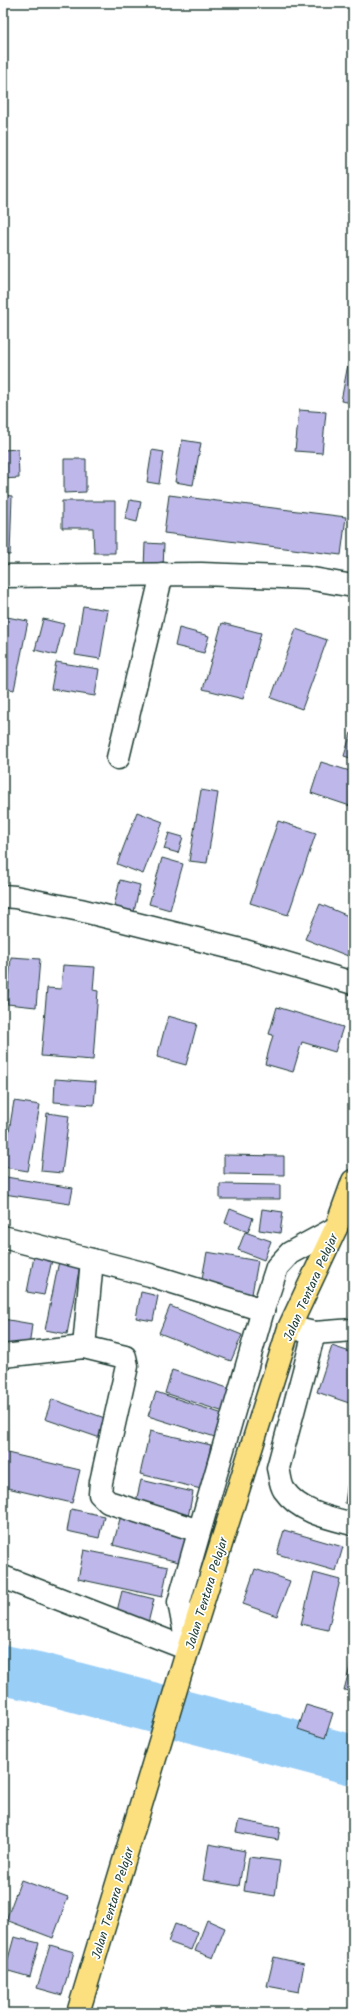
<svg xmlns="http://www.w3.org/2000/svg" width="356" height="2016" font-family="Kalam,sans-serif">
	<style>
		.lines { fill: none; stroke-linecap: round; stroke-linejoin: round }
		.river { stroke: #99cef7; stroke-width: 50 }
		.building { fill: #beb7e9; stroke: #1f3d34 }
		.minor-casing { stroke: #1f3d34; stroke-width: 25 }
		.primary-casing { stroke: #1f3d34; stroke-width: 25 }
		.minor { stroke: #fff; stroke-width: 22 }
		.primary { stroke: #fce080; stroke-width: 22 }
		.labels { text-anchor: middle; stroke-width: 3.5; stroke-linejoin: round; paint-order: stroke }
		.street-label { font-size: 13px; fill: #1f3d34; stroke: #fff }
	</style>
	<rect width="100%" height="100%" fill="#fff"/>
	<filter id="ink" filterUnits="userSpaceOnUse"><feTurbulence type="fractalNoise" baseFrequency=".025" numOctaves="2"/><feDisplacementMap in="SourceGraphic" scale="8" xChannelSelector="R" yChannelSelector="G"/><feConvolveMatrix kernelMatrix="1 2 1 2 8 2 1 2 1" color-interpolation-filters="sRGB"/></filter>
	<g filter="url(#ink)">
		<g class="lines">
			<path class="river" d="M3,1670L37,1677L353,1760"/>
		</g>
		<g class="building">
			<path d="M349,359L353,360V403L341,401Z"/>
			<path d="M299,410L326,412L322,453L295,451Z"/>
			<path d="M182,440L201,443L193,485L175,482Z"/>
			<path d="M18,449L19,478L3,479V450Z"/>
			<path d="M152,450L164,452L159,484L147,482Z"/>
			<path d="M64,459H86V492L64,493Z"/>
			<path d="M3,495L12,496L10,555H3Z"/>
			<path d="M169,495L346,517L341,555L164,533Z"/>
			<path d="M130,500L141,502L137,522L125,519Z"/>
			<path d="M62,501H115V553H94L93,528H62Z"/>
			<path d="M145,543L164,544L163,569L144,568Z"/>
			<path d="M83,606L108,610L100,659L75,655Z"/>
			<path d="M7,617L28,621L14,690L3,688V639Z"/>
			<path d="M43,619L64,624L56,655L35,650Z"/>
			<path d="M222,623L261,633L243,699L203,689Z"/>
			<path d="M179,628L209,636L204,653L175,646Z"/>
			<path d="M296,629L327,640L302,709L271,698Z"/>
			<path d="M56,662L99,669L95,696L51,689Z"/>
			<path d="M351,733L353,734V759L344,756Z"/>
			<path d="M321,762L353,772V807L311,793Z"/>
			<path d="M201,790L218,793L207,863L189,861Z"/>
			<path d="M137,812L163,822L143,874L117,864Z"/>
			<path d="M278,821L316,833L288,915L250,903Z"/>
			<path d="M169,833L183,837L178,853L164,849Z"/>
			<path d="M162,858L183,864L170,910L149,904Z"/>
			<path d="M120,880L140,885L133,916L113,911Z"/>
			<path d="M320,904L353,918V958L305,939Z"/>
			<path d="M11,957L40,959L36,1007L7,1004Z"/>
			<path d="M63,965L95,967L93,990L98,991L93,1060L41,1056L47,988L61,989Z"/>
			<path d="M277,1007L343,1027L335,1052L302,1042L293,1072L265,1064L273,1035L269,1034Z"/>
			<path d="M168,1016L197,1024L186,1065L157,1057Z"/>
			<path d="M55,1079L96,1082L94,1105L54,1102Z"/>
			<path d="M14,1101L40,1105L28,1171L3,1167Z"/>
			<path d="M47,1113L69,1116L62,1173L41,1171Z"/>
			<path d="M224,1155L284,1156V1175L224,1174Z"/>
			<path d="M6,1177L73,1188L70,1204L4,1194Z"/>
			<path d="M220,1184L280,1185V1199H220Z"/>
			<path d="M230,1209L253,1218L248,1232L225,1223Z"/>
			<path d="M262,1209L283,1212L280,1233L259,1230Z"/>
			<path d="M245,1232L271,1241L264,1260L238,1250Z"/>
			<path d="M207,1252L258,1261L252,1294L201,1284Z"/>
			<path d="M60,1256L81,1260L67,1334L45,1330Z"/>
			<path d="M34,1257L52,1260L44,1295L27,1292Z"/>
			<path d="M141,1292L158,1296L153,1321L136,1318Z"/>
			<path d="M170,1306L242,1335L231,1361L159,1333Z"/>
			<path d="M3,1319L32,1324L29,1348L3,1344Z"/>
			<path d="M332,1346L353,1353V1391L349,1403L317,1392Z"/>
			<path d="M172,1370L231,1389L224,1412L165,1393Z"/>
			<path d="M156,1392L223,1414L215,1437L148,1416Z"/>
			<path d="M52,1399L113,1421L106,1440L45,1419Z"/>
			<path d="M150,1431L211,1445L201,1489L140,1474Z"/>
			<path d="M3,1452L80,1470L72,1503L3,1487Z"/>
			<path d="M349,1473H353V1504L345,1503Z"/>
			<path d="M141,1480L193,1492L188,1517L135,1506Z"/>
			<path d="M71,1509L104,1516L99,1538L67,1531Z"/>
			<path d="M121,1515L190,1533L182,1563L113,1545Z"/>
			<path d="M284,1530L343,1547L336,1571L277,1554Z"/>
			<path d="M84,1550L168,1567L162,1597L78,1579Z"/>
			<path d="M255,1569L290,1581L277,1616L243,1604Z"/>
			<path d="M314,1573L340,1580L328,1630L301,1624Z"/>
			<path d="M122,1591L154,1599L147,1627L115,1619Z"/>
			<path d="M353,1655V1692L344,1690Z"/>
			<path d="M306,1705L333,1713L325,1738L298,1729Z"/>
			<path d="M239,1820L280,1828L278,1840L236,1832Z"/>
			<path d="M209,1844L245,1851L239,1886L203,1880Z"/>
			<path d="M249,1857L280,1861L275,1896L244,1891Z"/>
			<path d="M21,1880L68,1897L53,1938L6,1920Z"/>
			<path d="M207,1920L225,1928L213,1958L195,1951Z"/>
			<path d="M175,1924L198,1932L191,1950L168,1942Z"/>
			<path d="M14,1937L39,1943L30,1977L5,1970Z"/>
			<path d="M50,1945L74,1952L62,1995L37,1988Z"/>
			<path d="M274,1957L304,1964L299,1992L267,1986Z"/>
		</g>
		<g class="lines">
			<defs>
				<g id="minor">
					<path d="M3,576L201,574L307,578L353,586"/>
					<path d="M118,758L162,574"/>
					<path d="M3,896L15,897L80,910L245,951L353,983"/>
					<path d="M3,1237L150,1275L263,1310"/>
					<path d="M301,1330L314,1333L353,1330"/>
					<path d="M314,1333L278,1468C280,1475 280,1484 284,1490C299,1512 329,1518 353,1524"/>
					<path d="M84,1347L92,1260"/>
					<path d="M3,1356L84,1347L125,1357L127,1366L101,1482L100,1494L108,1502L199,1531"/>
					<path d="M3,1577L188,1649L179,1602L263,1310L277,1267L290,1253L336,1228"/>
				</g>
				<path id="primary" d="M78,2013L188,1649L289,1328L336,1228L353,1181"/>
			</defs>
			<use href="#minor" class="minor-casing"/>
			<use href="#primary" class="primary-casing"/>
			<use href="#minor" class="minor"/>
			<use href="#primary" class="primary"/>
		</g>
	</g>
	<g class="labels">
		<g class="street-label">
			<text transform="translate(310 1287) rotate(-66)" y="5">Jalan Tentara Pelajar</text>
			<text transform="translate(206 1593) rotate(-73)" y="5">Jalan Tentara Pelajar</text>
			<text transform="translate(112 1903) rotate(-73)" y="5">Jalan Tentara Pelajar</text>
		</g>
	</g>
	<rect width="356" height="2016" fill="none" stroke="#fff" stroke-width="16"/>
	<rect x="8" y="8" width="340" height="2000" fill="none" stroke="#1f3d34" stroke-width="1.5" filter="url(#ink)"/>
</svg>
